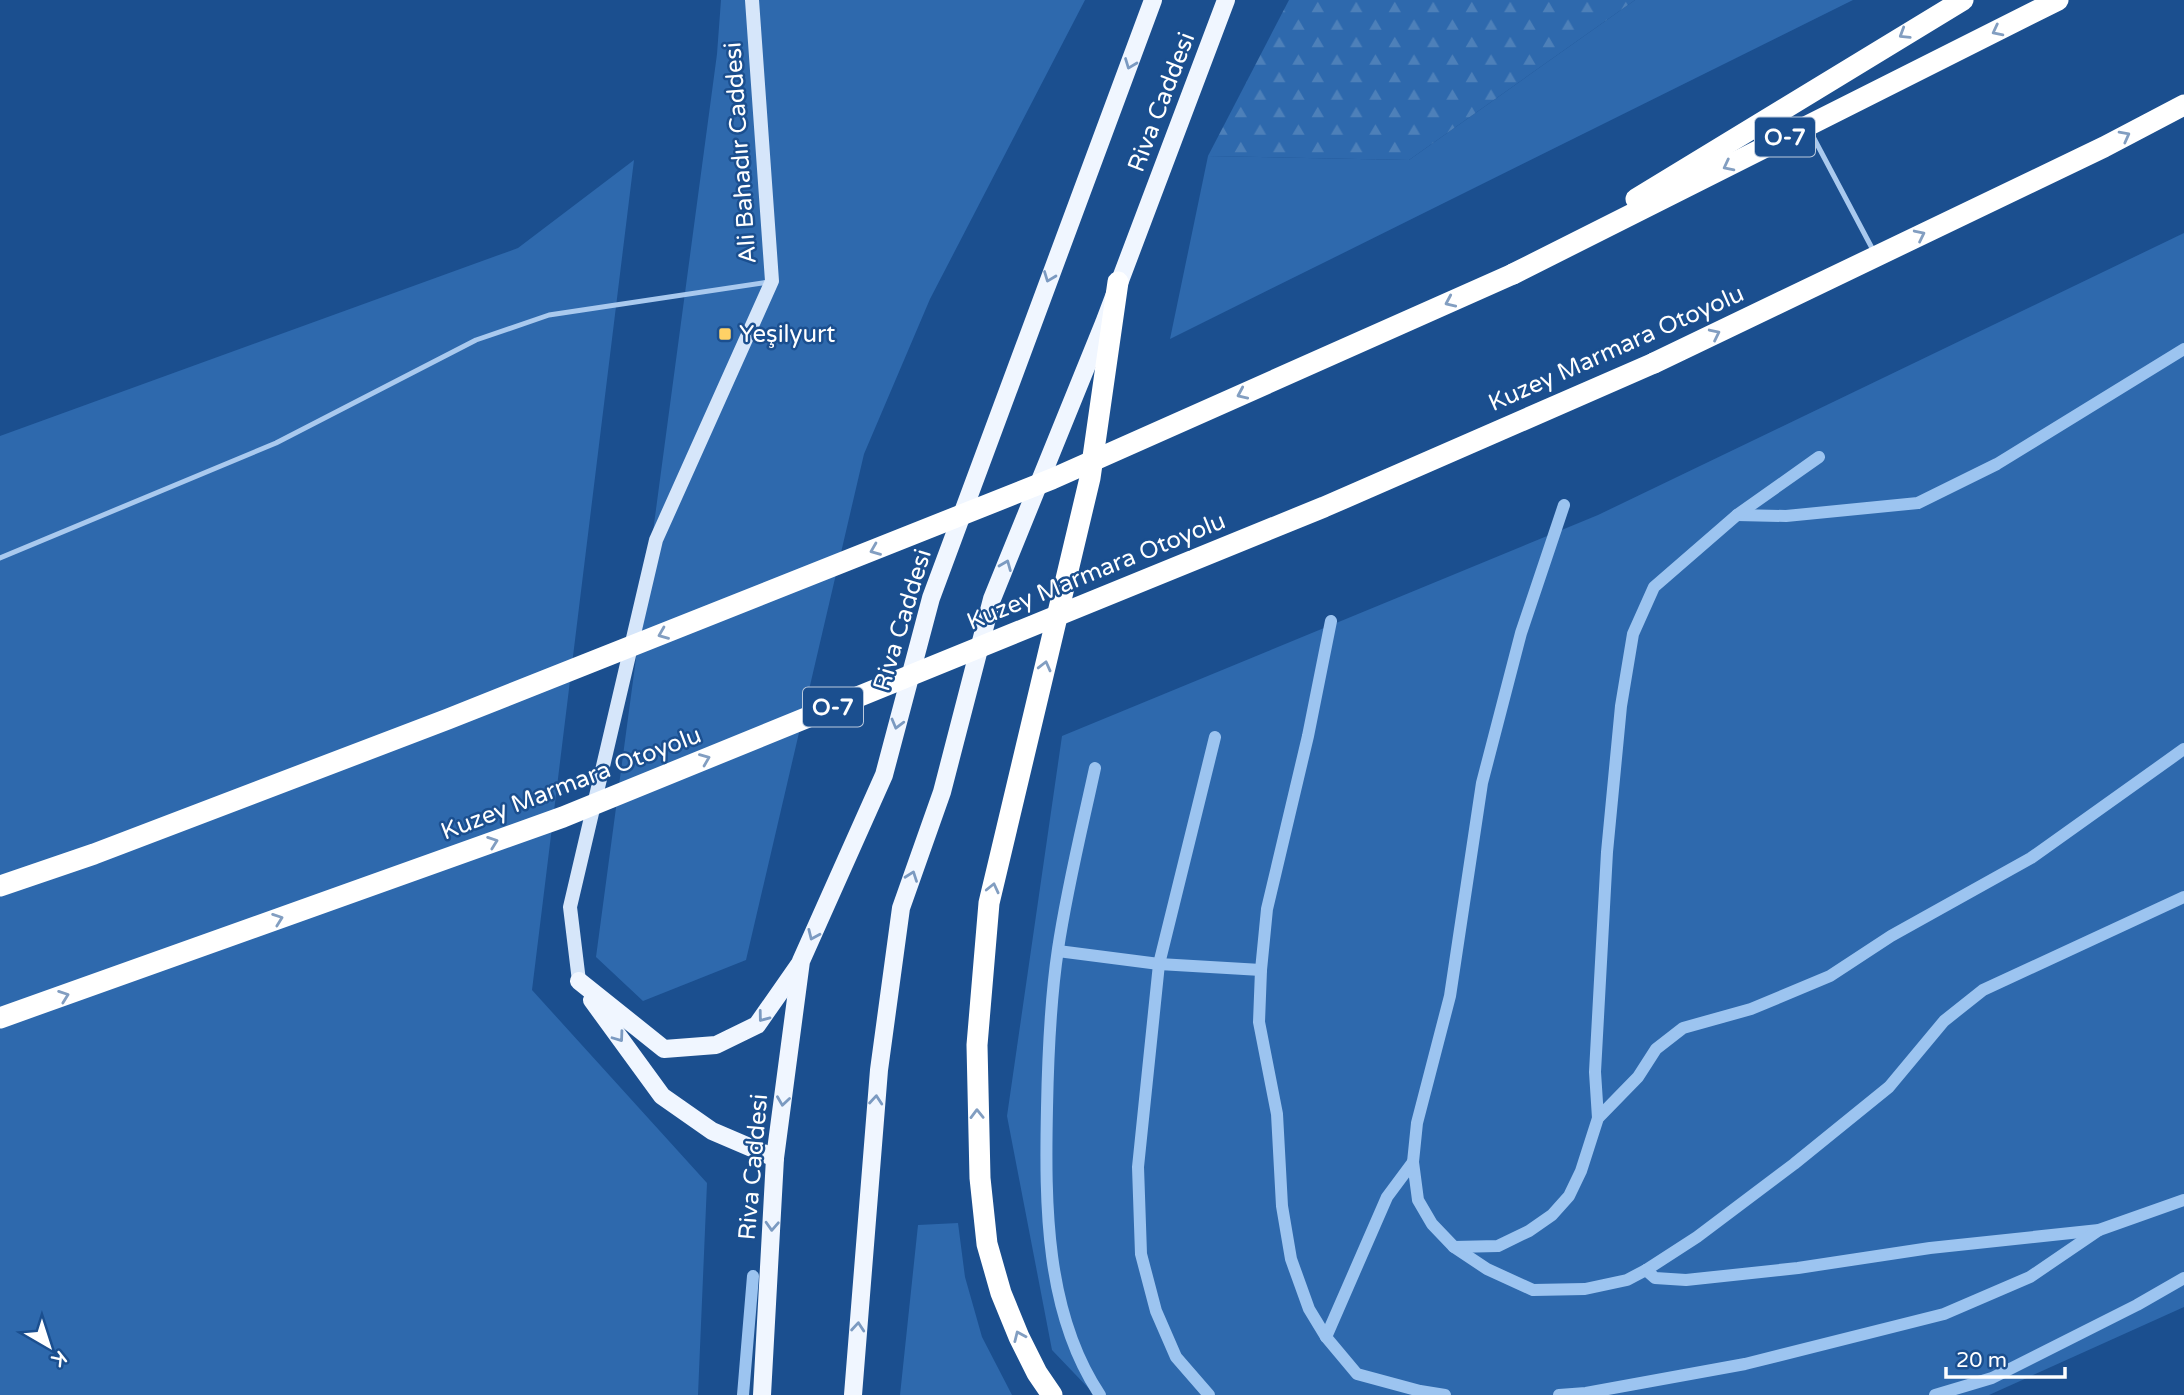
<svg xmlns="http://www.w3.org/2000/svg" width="2184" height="1395" font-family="'Varela Round',sans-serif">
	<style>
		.grass { fill: #2e69ad }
		.forest { fill: url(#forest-firs) }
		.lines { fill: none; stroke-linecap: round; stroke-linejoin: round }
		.stream { stroke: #9cc4f0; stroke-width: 12 }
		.service { stroke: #a9c9ee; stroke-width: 5 }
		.secondary { stroke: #d6e6fa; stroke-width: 14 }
		.primary { stroke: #f0f6ff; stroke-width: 18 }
		.motorway { stroke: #fff; stroke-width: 21 }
		.motorway-bridge { stroke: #fff; stroke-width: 21 }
		.oneway { stroke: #829ec1 }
		.oneway2 { stroke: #7b9ac1 }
		.poi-dot { fill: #ffd166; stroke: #1b4f8f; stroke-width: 2.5 }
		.labels { text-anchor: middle; stroke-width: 5; stroke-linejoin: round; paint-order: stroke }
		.shield { fill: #1b4f8f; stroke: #bbcadd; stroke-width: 2 }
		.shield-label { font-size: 23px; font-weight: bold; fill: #fff }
		.street-label { font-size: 24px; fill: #fff; stroke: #1b4f8f }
		.poi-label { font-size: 24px; fill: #fff; stroke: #1b4f8f; text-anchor: start }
	</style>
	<defs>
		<pattern id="forest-firs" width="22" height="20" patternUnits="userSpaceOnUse" patternTransform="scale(1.75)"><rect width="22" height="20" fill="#2e69ad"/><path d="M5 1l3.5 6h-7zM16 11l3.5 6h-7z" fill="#4d80b9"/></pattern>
	</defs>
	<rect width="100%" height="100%" fill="#1b4f8f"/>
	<g class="grass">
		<path d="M721,0H1085L930,299L864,454L746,960L643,1001L596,957L717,54Z"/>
		<path d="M1635,0H1853L1170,339L1208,156L1409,160Z"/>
		<path d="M634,160L532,990L707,1183L698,1395H0V436L518,248Z"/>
		<path d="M2184,233V1307L1989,1395H1095L1052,1350L1007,1116L1062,736L1598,515Z"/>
		<path d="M958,1223L965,1277L982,1337L1012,1395H900L918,1225Z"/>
	</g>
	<path class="forest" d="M1289,0H1635L1409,160L1208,156Z"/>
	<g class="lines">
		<g class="stream">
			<path d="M1564,505L1521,633L1482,783L1450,996L1417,1123L1413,1162L1418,1200L1432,1224L1454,1247L1487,1269L1533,1290L1585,1289L1627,1280L1646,1270L1697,1237L1794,1164L1889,1087L1944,1021L1983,990L2184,897"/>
			<path d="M1737,515L1786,516L1918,503L1997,464L2184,349"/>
			<path d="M1331,621L1308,736L1267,909L1261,970L1259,1022L1277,1114L1282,1206L1291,1259L1309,1309L1326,1337L1357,1374L1420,1391L1445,1395"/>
			<path d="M1095,768C1082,828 1067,888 1058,949C1050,1002 1048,1055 1047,1108C1045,1204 1045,1313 1100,1395"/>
			<path d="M1058,951L1159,964L1261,970"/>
			<path d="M1598,1118L1595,1072L1607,852L1621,706L1633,634L1654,587L1737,515L1819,457"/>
			<path d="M1454,1247L1498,1246L1529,1231L1552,1215L1569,1196L1581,1171L1598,1118L1638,1077L1656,1049L1683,1028L1751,1009L1830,976L1891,936L2031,858L2184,749"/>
			<path d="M1646,1270L1655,1278L1686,1280L1798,1268L1930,1248L2099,1230L2184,1200"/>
			<path d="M1326,1337L1387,1197L1413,1162"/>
			<path d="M743,1395L753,1276"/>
			<path d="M1209,1395L1176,1357L1156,1311L1141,1254L1138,1167L1159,964L1215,737"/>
			<path d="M1559,1395L1586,1393L1745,1364L1944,1314L2030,1277L2099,1230"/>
			<path d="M1935,1395L1992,1378L2137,1305L2184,1278"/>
		</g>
		<g class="service">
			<path d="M1809,129L1873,250"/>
			<path d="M0,558L276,443L476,340L549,315L769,282"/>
		</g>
		<path class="secondary" d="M579,981L570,907L656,540L772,281L752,0"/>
		<g class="primary">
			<path d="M579,981L664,1049L716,1045L757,1025L799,965"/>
			<path d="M592,1000L662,1096L712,1131L775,1158"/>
			<path d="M762,1395L775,1158L801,961L884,775L931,598L1153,0"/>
			<path d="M853,1395L879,1070L901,908L942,792L992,599L1104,323L1226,0"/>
		</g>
		<g class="motorway">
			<path d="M1636,199L1963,0"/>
			<path d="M1513,274L2058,0"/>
			<path d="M1654,363L2104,147L2184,105"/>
			<path d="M1052,1395L1037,1373L1019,1337L1001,1293L987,1244L980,1178L977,1045L989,903L1090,478L1118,282"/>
		</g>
		<g class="motorway-bridge">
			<path d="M0,886L94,854L448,719L1052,479L1513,274"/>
			<path d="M0,1018L563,817L1324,507L1654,363"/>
		</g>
	</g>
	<defs><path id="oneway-chevron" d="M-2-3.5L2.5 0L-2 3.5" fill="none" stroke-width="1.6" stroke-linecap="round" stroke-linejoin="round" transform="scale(1.75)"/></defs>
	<g class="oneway">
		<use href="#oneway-chevron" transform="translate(1997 31) rotate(153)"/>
		<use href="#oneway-chevron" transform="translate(1904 34) rotate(148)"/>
		<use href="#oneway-chevron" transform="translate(2125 136) rotate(-28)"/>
		<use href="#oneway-chevron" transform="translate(1728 166) rotate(153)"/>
		<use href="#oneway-chevron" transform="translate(1920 235) rotate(-26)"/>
		<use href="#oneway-chevron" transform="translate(1450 302) rotate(156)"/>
		<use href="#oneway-chevron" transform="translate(1715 334) rotate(-26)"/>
		<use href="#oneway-chevron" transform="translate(1242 394) rotate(156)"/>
		<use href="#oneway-chevron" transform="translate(875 550) rotate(158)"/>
		<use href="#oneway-chevron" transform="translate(663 634) rotate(158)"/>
		<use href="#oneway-chevron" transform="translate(1045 666) rotate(-76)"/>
		<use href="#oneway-chevron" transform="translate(705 759) rotate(-22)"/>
		<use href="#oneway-chevron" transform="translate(493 842) rotate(-20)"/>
		<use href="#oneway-chevron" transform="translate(993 888) rotate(-77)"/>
		<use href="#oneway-chevron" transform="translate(278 919) rotate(-20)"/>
		<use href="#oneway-chevron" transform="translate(64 996) rotate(-20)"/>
		<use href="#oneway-chevron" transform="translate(977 1114) rotate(-91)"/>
		<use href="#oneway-chevron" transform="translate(1019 1336) rotate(-114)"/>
	</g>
	<g class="oneway2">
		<use href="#oneway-chevron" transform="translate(1130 64) rotate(111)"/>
		<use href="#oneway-chevron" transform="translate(1049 277) rotate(111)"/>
		<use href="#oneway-chevron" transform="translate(1006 565) rotate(-68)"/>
		<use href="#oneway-chevron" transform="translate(897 724) rotate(105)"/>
		<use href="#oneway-chevron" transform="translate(912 876) rotate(-70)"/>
		<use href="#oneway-chevron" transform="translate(813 935) rotate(114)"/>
		<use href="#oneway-chevron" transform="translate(763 1017) rotate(127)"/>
		<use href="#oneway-chevron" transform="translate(619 1037) rotate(54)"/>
		<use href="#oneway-chevron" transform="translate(876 1100) rotate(-85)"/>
		<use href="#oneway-chevron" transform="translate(783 1101) rotate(98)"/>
		<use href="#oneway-chevron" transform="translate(772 1226) rotate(93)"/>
		<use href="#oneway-chevron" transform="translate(858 1327) rotate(-85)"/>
	</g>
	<rect class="poi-dot" x="718" y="327" width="14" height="14" rx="3.5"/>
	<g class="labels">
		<g class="shield">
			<rect x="1755" y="117.5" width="60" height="39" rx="5"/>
			<rect x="803" y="687.5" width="60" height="39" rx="5"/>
		</g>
		<g class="shield-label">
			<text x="1785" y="145">O-7</text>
			<text x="833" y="715">O-7</text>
		</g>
		<g class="street-label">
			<text transform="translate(1161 102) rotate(-69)" y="8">Riva Caddesi</text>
			<text transform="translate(740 153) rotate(-94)" y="8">Ali Bahadır Caddesi</text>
			<text transform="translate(1616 348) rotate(-24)" y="8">Kuzey Marmara Otoyolu</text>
			<text transform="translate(1096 571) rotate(-22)" y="8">Kuzey Marmara Otoyolu</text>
			<text transform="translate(902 620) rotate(-73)" y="8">Riva Caddesi</text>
			<text transform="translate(571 783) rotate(-21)" y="8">Kuzey Marmara Otoyolu</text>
			<text transform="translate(753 1167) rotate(-85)" y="8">Riva Caddesi</text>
		</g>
		<g class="poi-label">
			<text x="739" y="342">Yeşilyurt</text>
		</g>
	</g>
	<g transform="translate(49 1346) rotate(141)" stroke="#1b4f8f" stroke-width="5" paint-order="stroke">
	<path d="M0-5L12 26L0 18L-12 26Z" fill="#ffffff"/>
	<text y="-10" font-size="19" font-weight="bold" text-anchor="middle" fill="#ffffff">K</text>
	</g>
	<path d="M1946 1367v10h119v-10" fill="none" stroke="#ffffff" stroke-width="3.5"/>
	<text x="1956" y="1367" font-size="21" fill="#ffffff" stroke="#1b4f8f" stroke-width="5" paint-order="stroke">20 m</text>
</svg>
